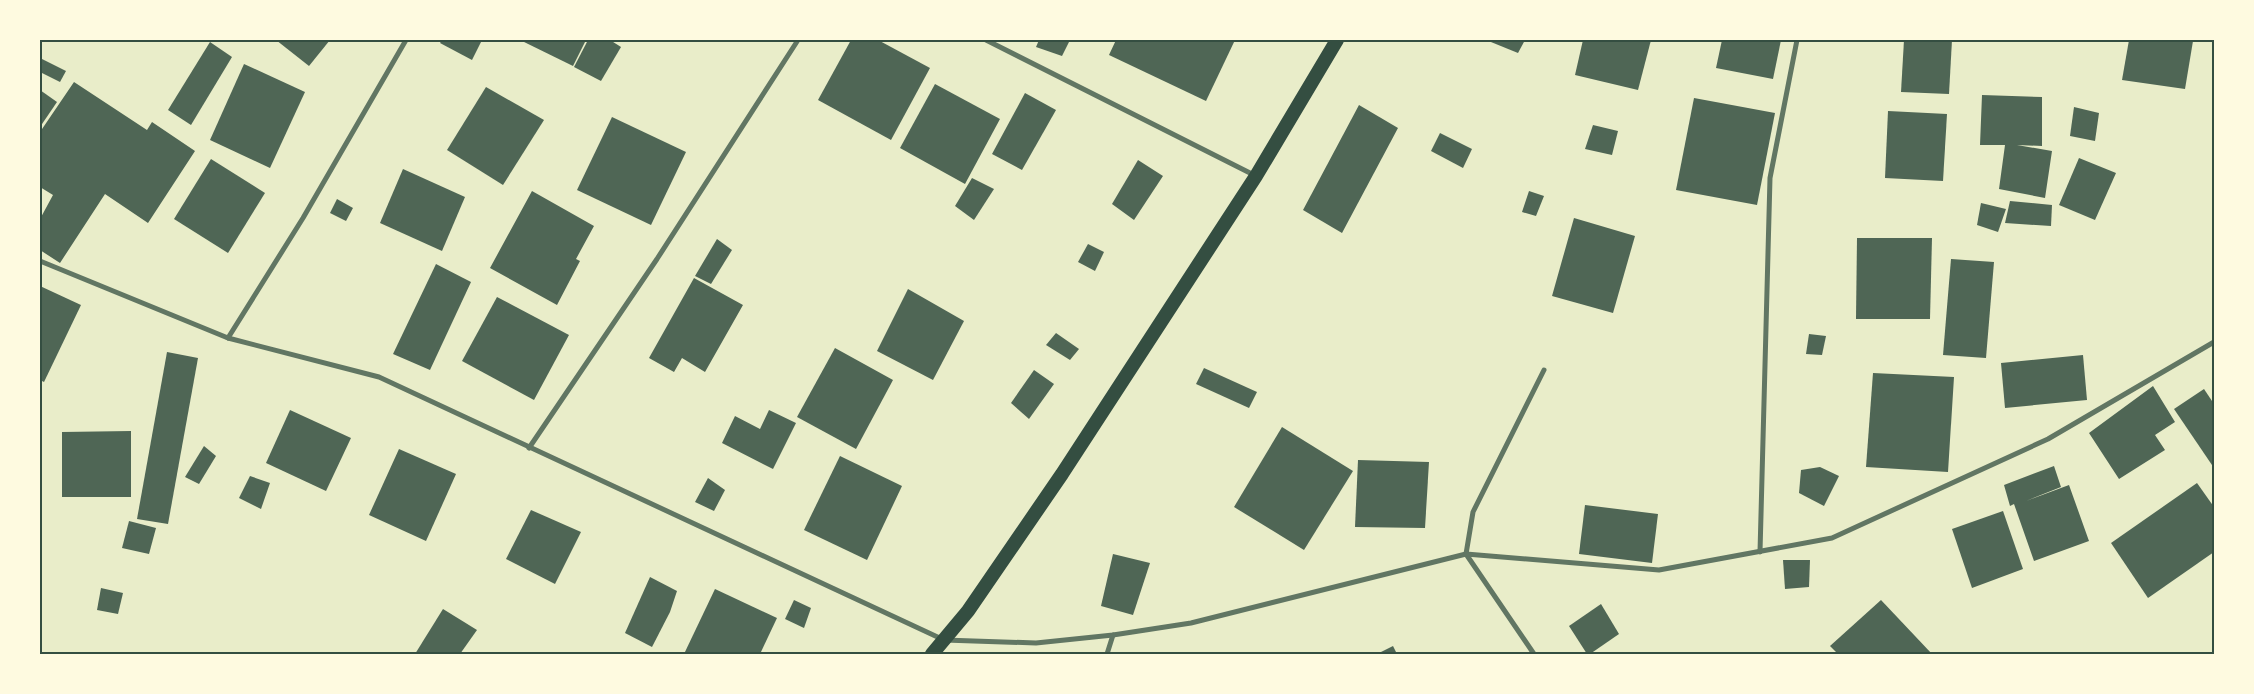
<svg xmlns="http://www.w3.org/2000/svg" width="2254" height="694" font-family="'Exo 2',sans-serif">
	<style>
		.building { fill: #4f6655 }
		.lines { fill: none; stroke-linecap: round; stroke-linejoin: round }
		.minor { stroke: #617663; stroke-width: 5 }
		.trunk { stroke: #344e41; stroke-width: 14 }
		.neatline { fill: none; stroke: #344e41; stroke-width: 2 }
	</style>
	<rect width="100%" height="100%" fill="#e9edc9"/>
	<g class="building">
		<path d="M276,40H330L309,66Z"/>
		<path d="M442,40H482L472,60L440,43Z"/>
		<path d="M520,40H586L573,66Z"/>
		<path d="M588,40H610L621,47L601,81L574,67Z"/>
		<path d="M851,40H878L930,68L891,140L818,100Z"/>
		<path d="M1039,40H1070L1062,56L1036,47Z"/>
		<path d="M1116,40H1235L1206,101L1109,55Z"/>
		<path d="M1486,40H1525L1518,53Z"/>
		<path d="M1583,40H1651L1638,90L1575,75Z"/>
		<path d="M1722,40H1781L1773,79L1716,68Z"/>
		<path d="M1904,40H1952L1949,94L1901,92Z"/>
		<path d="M2129,40L2193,41L2185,89L2122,80Z"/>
		<path d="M210,42L232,57L191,125L168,110Z"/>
		<path d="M42,59L66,71L60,82L40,72Z"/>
		<path d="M244,64L305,92L270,168L210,140Z"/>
		<path d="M74,82L147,130L152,122L195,151L148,223L105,194L60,263L40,250V219L53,195L40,187V132Z"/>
		<path d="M935,84L1000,119L965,184L900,148Z"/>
		<path d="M486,87L544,120L503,185L447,150Z"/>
		<path d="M40,90L57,102L40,127Z"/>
		<path d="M1025,93L1056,110L1022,170L992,154Z"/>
		<path d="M1982,95L2042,97V146L2017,145L2052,151L2045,198L1999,189L2005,145H1980Z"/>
		<path d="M1694,98L1775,113L1757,205L1676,190Z"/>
		<path d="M1359,105L1398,128L1342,233L1303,210Z"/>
		<path d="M2074,107L2099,113L2095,141L2070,136Z"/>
		<path d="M1888,111L1947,114L1943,181L1885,178Z"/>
		<path d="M612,117L686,152L651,225L577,190Z"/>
		<path d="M1593,125L1618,131L1612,155L1585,149Z"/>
		<path d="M1440,133L1472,149L1463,168L1431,151Z"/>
		<path d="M2079,158L2116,173L2095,220L2059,205Z"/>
		<path d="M211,159L265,193L228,253L174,219Z"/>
		<path d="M1138,160L1163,176L1134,220L1112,204Z"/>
		<path d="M403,169L465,197L442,251L380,223Z"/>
		<path d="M972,178L994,189L974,220L955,206Z"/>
		<path d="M532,191L594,226L576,259L580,261L557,305L490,268Z"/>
		<path d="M1529,191L1544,196L1536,216L1522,212Z"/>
		<path d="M337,199L353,208L346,221L330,213Z"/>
		<path d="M2010,201L2052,205L2051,226L2005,223Z"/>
		<path d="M1981,203L2006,209L1998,232L1977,225Z"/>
		<path d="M1574,218L1635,236L1613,313L1552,296Z"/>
		<path d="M1857,238H1932L1930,319H1856Z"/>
		<path d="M717,239L732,250L711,284L695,276Z"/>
		<path d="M1088,244L1104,252L1095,271L1078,262Z"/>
		<path d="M1951,259L1994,262L1986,358L1943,355Z"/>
		<path d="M436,264L471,282L430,370L393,354Z"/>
		<path d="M694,278L743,305L705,372L682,358L674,372L649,358Z"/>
		<path d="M40,286L81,305L44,382L40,380Z"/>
		<path d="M908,289L964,321L933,380L877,351Z"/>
		<path d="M497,297L569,335L534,400L462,361Z"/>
		<path d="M1056,333L1079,349L1070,360L1046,345Z"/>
		<path d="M1809,334L1826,336L1822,355L1806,354Z"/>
		<path d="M835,348L893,380L856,449L797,417Z"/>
		<path d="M167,352L198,358L168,524L137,519Z"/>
		<path d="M2083,355L2087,400L2005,408L2001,363Z"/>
		<path d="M1204,368L1257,392L1249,408L1196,384Z"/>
		<path d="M1034,370L1054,384L1029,419L1011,403Z"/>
		<path d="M1873,373L1954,377L1948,472L1866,467Z"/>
		<path d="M2153,386L2175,422L2155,435L2165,450L2119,479L2089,433Z"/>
		<path d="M2204,389L2214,404V468L2174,409Z"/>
		<path d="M290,410L351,438L326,491L266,463Z"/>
		<path d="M769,410L796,423L773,469L722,443L735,416L760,429Z"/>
		<path d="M1282,427L1353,471L1304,550L1234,507Z"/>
		<path d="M131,431V497H62V432Z"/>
		<path d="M204,446L216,456L199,484L185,477Z"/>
		<path d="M399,449L456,474L426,541L369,515Z"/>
		<path d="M840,456L902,486L867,560L804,530Z"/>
		<path d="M1358,460L1429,462L1425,528L1355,527Z"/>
		<path d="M2054,466L2061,487L2026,501L2069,485L2089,541L2034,561L2014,504L2010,506L2004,485Z"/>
		<path d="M1820,467L1839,476L1824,506L1799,493L1801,470Z"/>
		<path d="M250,476L270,483L261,509L239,498Z"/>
		<path d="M708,478L725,490L714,511L695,502Z"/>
		<path d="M2197,483L2214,507V552L2148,598L2111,543Z"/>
		<path d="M1585,505L1658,514L1652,563L1579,554Z"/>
		<path d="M531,510L581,532L555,584L506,559Z"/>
		<path d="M2003,511L2023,569L1972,588L1952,529Z"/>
		<path d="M129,521L156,528L149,554L122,548Z"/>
		<path d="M1113,554L1150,563L1133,615L1101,606Z"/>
		<path d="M1783,560H1810L1809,587L1785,589Z"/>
		<path d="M650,577L677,591L670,612L652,647L625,633Z"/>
		<path d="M101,588L123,593L118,614L97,610Z"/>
		<path d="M715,589L777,618L760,654H684Z"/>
		<path d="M794,600L811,608L804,628L785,619Z"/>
		<path d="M1881,600L1932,654H1838L1830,646Z"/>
		<path d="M1601,604L1619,634L1590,654H1587L1569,626Z"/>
		<path d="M443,609L477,630L460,654H415Z"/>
		<path d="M1393,646L1397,654H1377Z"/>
	</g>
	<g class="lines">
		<g class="minor">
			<path d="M986,40L1256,176"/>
			<path d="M40,261L228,338L379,377L944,640L1036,643L1113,635L1191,623L1466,554L1534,654"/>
			<path d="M228,338L303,218L406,40"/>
			<path d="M1544,370L1473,512L1466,554L1659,570L1832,538L2048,439L2214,342"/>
			<path d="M529,448L657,259L798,40"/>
			<path d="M1760,552L1770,178L1797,40"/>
			<path d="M1107,654L1113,635"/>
		</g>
		<path class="trunk" d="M932,654L968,611L1062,474L1256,176L1337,40"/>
	</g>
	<rect width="2254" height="694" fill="none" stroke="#fefae0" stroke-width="82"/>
	<rect x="41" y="41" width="2172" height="612" class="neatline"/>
</svg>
